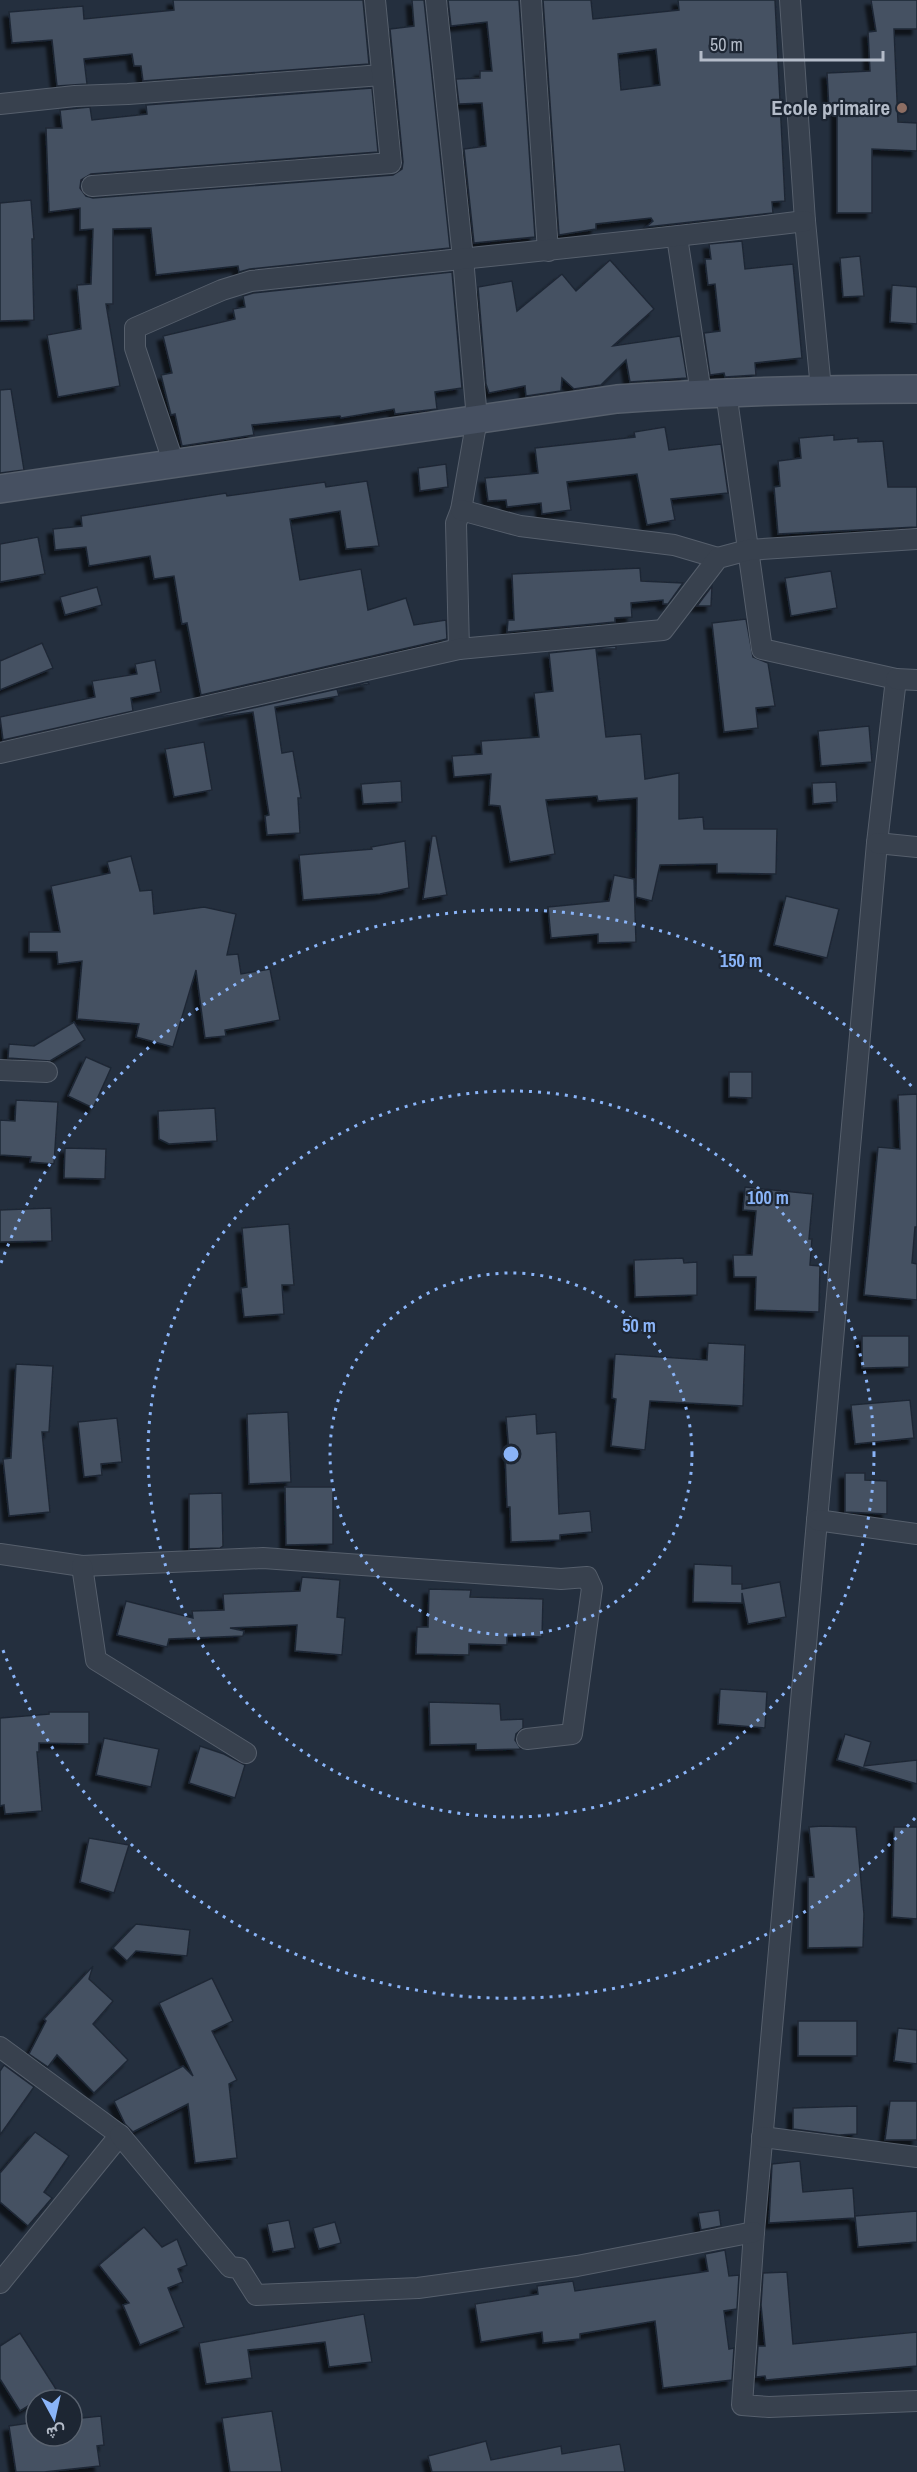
<svg xmlns="http://www.w3.org/2000/svg" width="917" height="2472" font-family="'Archivo Narrow',Vazirmatn,sans-serif">
	<style>
		.building { fill: #455162; stroke: #1f2835; stroke-width: 1.5; fill-rule: evenodd; filter: url(#shadow) }
		.lines { fill: none; stroke-linecap: round; stroke-linejoin: round }
		.street-casing { stroke: #565f6c; stroke-width: 22 }
		.secondary-casing { stroke: #565f6c; stroke-width: 30 }
		.street { stroke: #38414e; stroke-width: 20 }
		.secondary { stroke: #465061; stroke-width: 27 }
		.ring { fill: none; stroke: #8ab4f8; stroke-width: 3; stroke-dasharray: 3 6 }
		.education-dot { fill: #8d6e63; stroke: #1d2633; stroke-width: 2 }
		.labels { text-anchor: middle; stroke-width: 4.5; stroke-linejoin: round; paint-order: stroke }
		.poi-label { font-size: 21px; font-weight: bold; fill: #b4bcc9; stroke: #1d2633; text-anchor: end }
		.centre { fill: #8ab4f8; stroke: #1d2633; stroke-width: 3 }
		.ring-label { font-size: 18px; text-anchor: middle; font-weight: bold; fill: #8ab4f8; stroke: #1d2633; stroke-width: 4.5; stroke-linejoin: round; paint-order: stroke }
	</style>
	<defs>
		<filter id="shadow"><feDropShadow dx="-5.5" dy="5.5" stdDeviation="1.5" flood-color="#0009"/></filter>
	</defs>
	<rect width="100%" height="100%" fill="#242f3e"/>
	<g class="building">
		<path d="M173,0H363L369,64L143,81L141,66H134L132,54L84,59L87,84L57,86L52,40L12,43L9,12L83,6L84,19L174,10Z"/>
		<path d="M412,0H424L450,248L250,269L239,272L238,266L156,275L151,228L113,229V304H106L120,386L58,397L47,335L81,329L77,285L91,284L93,229L80,230V208L49,212L46,128H62L60,110L90,107L92,120L147,114L146,105L372,88L378,152L91,174L81,180L80,188L86,196L93,198L393,175L402,169L403,162L390,29L414,26Z"/>
		<path d="M448,0H519L535,237L474,243L464,149L486,146L482,103L459,104L456,79L480,78V71H492L487,22L451,26Z"/>
		<path d="M543,0H591L593,19L679,10L678,0H775L785,201L772,202L773,213L646,227L653,221L651,218L596,224V229L559,235ZM656,49L660,85L621,90L618,54Z"/>
		<path d="M871,0H917V29H894L898,122L917,123V151L872,149V213H837V110H829L827,73L870,71L868,32L876,31Z"/>
		<path d="M31,200L34,239H32L34,320L0,321V203Z"/>
		<path d="M742,241L745,269L793,264L802,358L755,363L756,375L725,377L724,373L710,375L704,333L720,331L715,284L708,285L705,259H711L709,244Z"/>
		<path d="M860,256L864,296L843,297L840,258Z"/>
		<path d="M610,260L654,309L613,346L680,336L687,378L630,382L626,360L601,385L574,389L562,378L561,391L526,396L525,386L489,393L486,384L478,287L512,281L517,311L562,274L576,291Z"/>
		<path d="M452,272L462,388L435,392L437,409L395,414L394,409L341,418L340,416L252,425L254,435L182,446L175,414L171,415L161,375L172,373L163,336L235,319L233,309L245,307L243,296L253,293Z"/>
		<path d="M892,285L917,287V324L890,322Z"/>
		<path d="M11,389L24,470L0,473V390Z"/>
		<path d="M665,427L669,450L721,444L728,493L671,499L675,520L647,525L637,474L567,482L571,510L542,514L541,503L507,507L506,500L488,501L485,478L538,473L535,448L635,437L634,432Z"/>
		<path d="M834,435V440L858,438V442L883,441L888,487H917V527L778,534L774,487L780,486L778,461L801,458L799,438Z"/>
		<path d="M446,464L448,487L420,491L418,468Z"/>
		<path d="M367,481L379,546L346,549L340,511L290,519L300,580L361,569L368,610L406,598L414,625L446,620L447,639L201,695L187,623L182,624L174,576L154,579L150,556L89,566L86,547L55,550L53,529L82,526L81,516L226,493L227,496L325,482L326,487Z"/>
		<path d="M38,537L45,574L0,582V544Z"/>
		<path d="M640,568L641,581L683,583L668,604H663V600L631,603L632,617L615,618V622L507,632L508,620H514L512,574Z"/>
		<path d="M831,571L837,608L791,616L785,578Z"/>
		<path d="M712,586L711,606H697Z"/>
		<path d="M97,587L102,605L65,615L60,597Z"/>
		<path d="M746,619L753,657L768,663L775,706L756,708L758,728L724,732L712,623Z"/>
		<path d="M42,643L53,668L0,690V661Z"/>
		<path d="M616,646V649H596L606,737L641,734L645,779L679,773V819L703,817L704,829H777L776,874L717,873V864L660,865L652,901L636,897L637,798L598,801L597,796L546,800L555,854L510,862L500,806L489,805L491,774L454,777L452,756L482,754L481,741L539,737L534,693L553,691L549,653Z"/>
		<path d="M155,660L161,692L131,698L133,711L3,740L0,717L95,697L92,681L137,674L135,664Z"/>
		<path d="M368,682L369,684L337,689L339,696L275,707L282,753L293,751L301,798H298L300,833L267,835L265,816L269,815L253,712L204,719Z"/>
		<path d="M869,726L872,762L821,766L818,731Z"/>
		<path d="M204,742L212,790L174,797L165,749Z"/>
		<path d="M401,781L402,802L363,804L361,784Z"/>
		<path d="M836,782L837,802L813,804L812,783Z"/>
		<path d="M432,836H436L447,895L423,899Z"/>
		<path d="M405,841L409,888L380,894L303,900L299,855L372,849L371,847Z"/>
		<path d="M131,856L140,891L152,890L154,914L204,907L236,914L227,955L238,954L241,974L270,969L280,1020L225,1030L226,1036L205,1038L196,970L173,1047L136,1037L139,1024L77,1019L82,961L58,964L57,952H29V932H60L51,886L110,873L107,862Z"/>
		<path d="M614,875L634,879L636,942L598,943V934L551,938L548,907L609,901Z"/>
		<path d="M786,896L839,909L827,958L774,945Z"/>
		<path d="M74,1022L85,1040L50,1061L8,1058L9,1044L34,1046Z"/>
		<path d="M86,1057L111,1068L93,1108L68,1096Z"/>
		<path d="M729,1072H752V1098L729,1097Z"/>
		<path d="M917,1094V1227H915L912,1263L917,1264V1300L864,1295L878,1147L900,1149L898,1095Z"/>
		<path d="M16,1100L58,1102L54,1164L30,1162L31,1157L0,1155V1120L15,1121Z"/>
		<path d="M215,1108L217,1141L169,1144L159,1139L158,1111Z"/>
		<path d="M65,1148L106,1149L105,1179L64,1178Z"/>
		<path d="M745,1187L813,1194L809,1239H812L810,1265L820,1266L819,1312L755,1310L756,1277H734L733,1255H752L756,1211L743,1210Z"/>
		<path d="M51,1208L52,1241L0,1242V1210Z"/>
		<path d="M289,1224L294,1285H282L284,1314L244,1317L241,1288L247,1287L242,1228Z"/>
		<path d="M683,1258L684,1263L697,1262V1295L635,1297L634,1260Z"/>
		<path d="M862,1336H909V1367L862,1368Z"/>
		<path d="M708,1343L745,1345L743,1406L650,1401L645,1450L611,1446L616,1399L612,1398L615,1354L707,1360Z"/>
		<path d="M16,1364L53,1366L49,1432H42L50,1512L9,1516L3,1459L11,1458Z"/>
		<path d="M910,1400L914,1438L855,1444L851,1405Z"/>
		<path d="M288,1412L291,1482L249,1484L247,1414Z"/>
		<path d="M536,1414L537,1434L556,1432L559,1514L590,1511L592,1532L560,1535V1540L511,1542L510,1507H507L505,1452H509L506,1417Z"/>
		<path d="M117,1418L122,1462L101,1464L102,1475L84,1477L78,1422Z"/>
		<path d="M845,1473H865V1480L887,1481V1514L845,1512Z"/>
		<path d="M285,1487H333V1544L286,1545Z"/>
		<path d="M222,1493L223,1546L220,1548L189,1549V1494Z"/>
		<path d="M694,1564L732,1566V1584H742V1589L780,1582L786,1617L748,1624L742,1593V1603L693,1602Z"/>
		<path d="M302,1577L340,1580L337,1617L345,1618L342,1655L295,1651L297,1625L230,1628L244,1631L243,1636L169,1639L167,1647L117,1635L126,1601L193,1618L192,1611L224,1610L223,1594L300,1591Z"/>
		<path d="M429,1589L471,1590L470,1597L543,1599L542,1637L507,1636V1645L469,1644V1655L416,1654L417,1627H428Z"/>
		<path d="M720,1689L767,1692L765,1728L718,1724Z"/>
		<path d="M429,1702L500,1704L501,1720L523,1719V1728L516,1734L515,1740L521,1749L476,1750V1744L430,1745Z"/>
		<path d="M49,1712H89V1744L39,1743V1752H37L42,1811L5,1814L4,1805L0,1806V1718L49,1714Z"/>
		<path d="M845,1734L871,1742L864,1766L917,1760V1784L837,1760Z"/>
		<path d="M104,1738L159,1749L151,1787L96,1775Z"/>
		<path d="M200,1746L224,1754L245,1765L235,1798L189,1783Z"/>
		<path d="M822,1826L856,1827L864,1914L863,1947L808,1948V1877H814L809,1827Z"/>
		<path d="M894,1827H917V1919L892,1917Z"/>
		<path d="M89,1838L129,1845L114,1893L80,1882Z"/>
		<path d="M136,1924L190,1930L187,1956L136,1951L127,1961L113,1948Z"/>
		<path d="M93,1966L89,1979L113,2001L93,2024L128,2060L94,2093L57,2055L48,2067L29,2054L46,2021L44,2019Z"/>
		<path d="M212,1978L233,2021L212,2031L237,2080L229,2084L237,2158L195,2163L188,2104L133,2132L125,2124L114,2101L183,2066L193,2076L159,2003Z"/>
		<rect x="798" y="2021" width="59" height="35"/>
		<path d="M898,2028L917,2030V2064L894,2061Z"/>
		<path d="M4,2065L34,2087L0,2135V2071Z"/>
		<path d="M890,2101H917V2140H885Z"/>
		<path d="M857,2106V2134L839,2135L793,2129V2108Z"/>
		<path d="M35,2132L69,2156L44,2192L52,2198L28,2226L0,2202V2173Z"/>
		<path d="M800,2161L803,2192L853,2188L855,2218L769,2223L772,2164Z"/>
		<path d="M719,2210L721,2226L701,2230L698,2213Z"/>
		<path d="M917,2211V2242L858,2247L855,2216Z"/>
		<path d="M289,2220L295,2248L273,2252L267,2224Z"/>
		<path d="M335,2222L341,2243L319,2249L313,2228Z"/>
		<path d="M144,2227L162,2247L177,2239L187,2265L178,2269L183,2282L168,2288L184,2327L140,2345L123,2305L129,2303L99,2265Z"/>
		<path d="M725,2250L729,2276L739,2275L737,2309L724,2311L729,2349L734,2348L732,2380L663,2388L655,2321L580,2334V2339L543,2343L542,2332L481,2342L475,2304L538,2294L537,2286L573,2281L575,2291L708,2271L705,2254Z"/>
		<path d="M787,2272L793,2344L917,2332V2366L766,2380L765,2376L756,2377L758,2346H765L761,2305L763,2273Z"/>
		<path d="M364,2314L372,2362L329,2367L325,2342L248,2350L252,2378L206,2384L199,2343Z"/>
		<path d="M20,2333L56,2389L20,2411L0,2379V2346Z"/>
		<path d="M272,2411L282,2472H230L222,2418Z"/>
		<path d="M101,2416L104,2445L97,2446L100,2466L44,2472H16L9,2426L36,2422V2436H72V2419Z"/>
		<path d="M486,2441L491,2460L561,2446L562,2454L620,2444L625,2472H432L428,2456Z"/>
	</g>
	<g class="lines">
		<defs>
			<g id="street">
				<path d="M436,0L463,258L477,419L461,510L456,523L459,649"/>
				<path d="M531,0L548,251"/>
				<path d="M790,0L805,221L821,389"/>
				<path d="M0,104L75,96L128,94L382,75"/>
				<path d="M92,186L391,163L375,0"/>
				<path d="M677,237L701,393"/>
				<path d="M726,392L762,649L896,679L877,843L754,2232L742,2405L769,2407L917,2401"/>
				<path d="M174,464L135,348V328L222,290L251,281C435,261 620,244 805,221"/>
				<path d="M461,510L520,526L674,545L718,558"/>
				<path d="M896,679L917,680"/>
				<path d="M0,753L459,649L663,630L718,558L748,550L917,539"/>
				<path d="M877,843L917,847"/>
				<path d="M0,1070L47,1072"/>
				<path d="M817,1520L917,1534"/>
				<path d="M0,1554L82,1566L263,1558L561,1579L587,1577L592,1588L572,1734L527,1739"/>
				<path d="M82,1566L96,1660L246,1753"/>
				<path d="M0,2047L120,2135L0,2283"/>
				<path d="M120,2135L230,2267L239,2268L256,2295L418,2288L577,2266L754,2232"/>
				<path d="M762,2137L917,2157"/>
			</g>
			<path id="secondary" d="M0,489L617,399C717,392 817,389 917,389"/>
		</defs>
		<use href="#street" class="street-casing"/>
		<use href="#secondary" class="secondary-casing"/>
		<use href="#street" class="street"/>
		<use href="#secondary" class="secondary"/>
	</g>
	<g class="ring">
		<circle cx="511" cy="1454" r="181"/>
		<circle cx="511" cy="1454" r="363"/>
		<path d="M915 1818A544 544 0 0 1 1 1645M1 1263A544 544 0 0 1 915 1090"/>
	</g>
	<circle class="education-dot" cx="902" cy="108" r="6"/>
	<g class="labels">
		<g class="poi-label">
			<text x="890" y="115">Ecole primaire</text>
		</g>
	</g>
	<circle cx="511" cy="1454" r="9" class="centre"/>
	<g class="ring-label">
		<text x="741" y="967">150 m</text>
		<text x="768" y="1204">100 m</text>
		<text x="639" y="1332">50 m</text>
	</g>
	<g transform="translate(54 2418) rotate(172)"><circle r="28" fill="#1d2633" stroke="#59626f" stroke-width="1.5"/>
	<path d="M0-4.5L10 22L0 15L-10 22Z" fill="#8ab4f8"/>
	<text y="-9" font-size="16" font-weight="bold" text-anchor="middle" fill="#b4bcc9">ش</text>
	</g>
	<path d="M701 51v9h182v-9" fill="none" stroke="#b4bcc9" stroke-width="3"/>
	<text x="710" y="51" font-size="18" fill="#b4bcc9" stroke="#1d2633" stroke-width="4.5" paint-order="stroke">50 m</text>
</svg>
